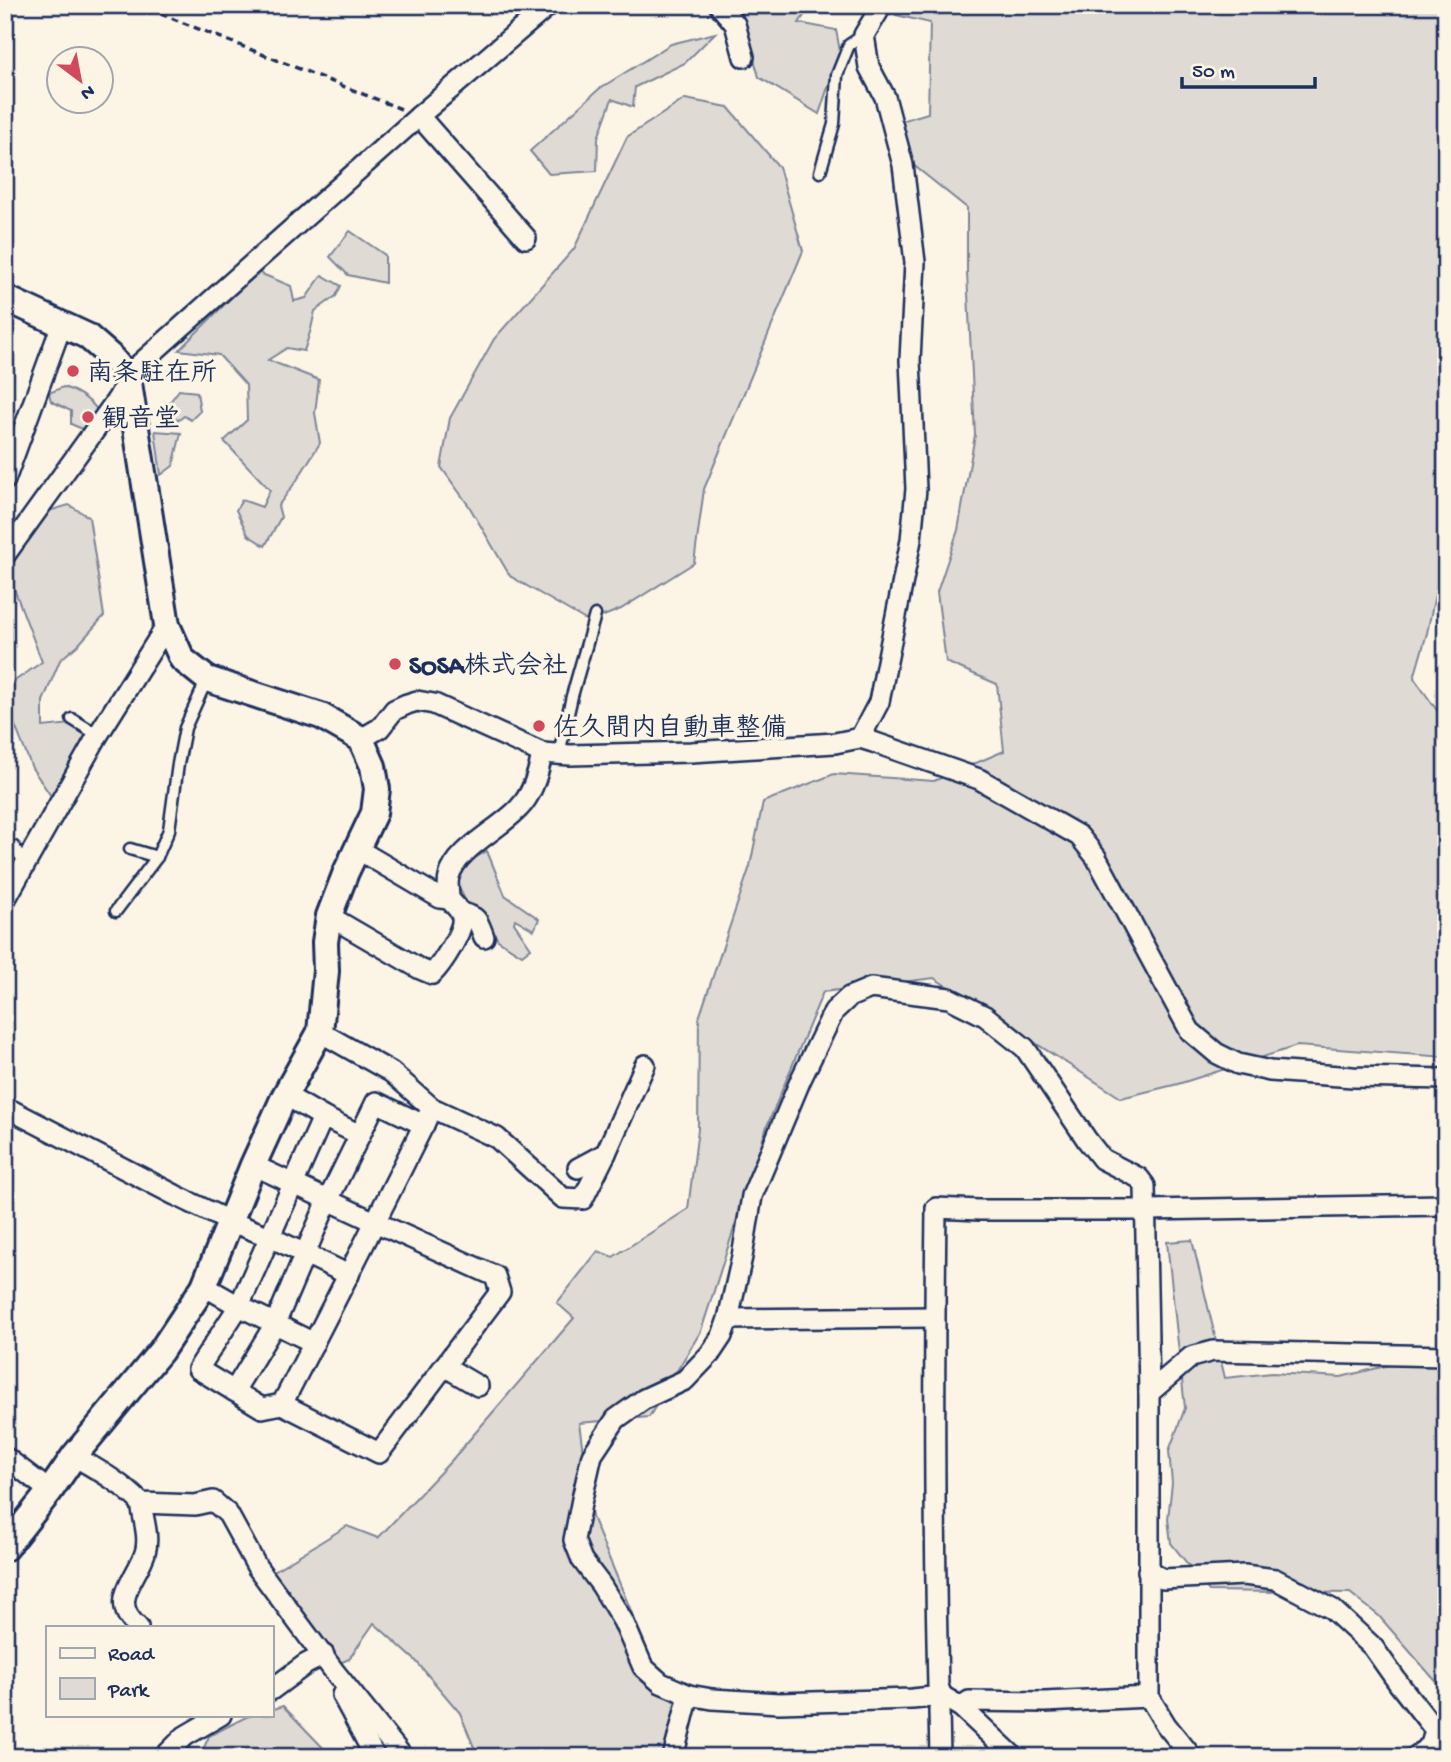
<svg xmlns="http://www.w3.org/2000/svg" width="1451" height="1762" font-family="'Gochi Hand','Klee One',sans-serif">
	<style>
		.green { fill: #dfdbd4; stroke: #7d8599; stroke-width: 2 }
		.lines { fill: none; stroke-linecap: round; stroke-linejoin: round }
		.service-casing { stroke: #1b2f5e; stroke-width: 15 }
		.minor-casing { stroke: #1b2f5e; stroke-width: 24 }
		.tertiary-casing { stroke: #1b2f5e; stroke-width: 30 }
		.path { stroke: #1b2f5e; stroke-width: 3.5; stroke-dasharray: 7 5; stroke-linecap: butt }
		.service { stroke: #fcf5e5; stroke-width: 10 }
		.minor { stroke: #fcf5e5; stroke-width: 19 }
		.tertiary { stroke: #fcf5e5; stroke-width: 24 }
		.poi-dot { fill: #d1495b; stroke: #fcf5e5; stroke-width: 2.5 }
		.labels { text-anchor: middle; stroke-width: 6; stroke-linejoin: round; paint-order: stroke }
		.poi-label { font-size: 26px; font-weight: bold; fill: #1b2f5e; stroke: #fcf5e5; text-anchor: start }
	</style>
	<rect width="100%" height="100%" fill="#fcf5e5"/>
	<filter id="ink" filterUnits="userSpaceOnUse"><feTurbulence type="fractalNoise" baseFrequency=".0143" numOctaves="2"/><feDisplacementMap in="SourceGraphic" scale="14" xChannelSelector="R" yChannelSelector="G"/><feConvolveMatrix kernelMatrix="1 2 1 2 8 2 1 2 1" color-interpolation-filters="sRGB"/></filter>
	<g filter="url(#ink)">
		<g class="green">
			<path d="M729,5H757L765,13L768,5H811L799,23L836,30L840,51L819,114L759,77L751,49Z"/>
			<path d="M897,5H1446V543L1427,633L1414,678L1446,723V1057L1297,1046L1178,1084L1121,1098L934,978L823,992L767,1126L701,1331L649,1417L579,1423L592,1517L651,1659L680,1701L678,1757H478L460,1713L416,1661L374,1623L349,1659L322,1671L283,1618L269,1574L347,1526L378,1538L451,1461L574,1318L557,1303L598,1251L613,1257L688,1209L698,1129L699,1018L750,866L763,802L834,774L934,781L1004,751L997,684L946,662L937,592L958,530L975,435L967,273V208L907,160L901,121L928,113L930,23L896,15Z"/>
			<path d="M715,33L685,63L635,87L633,107L612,99L598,138L597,171L549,174L530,151L599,89L671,44Z"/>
			<path d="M685,99L728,107L779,167L803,251L704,489L694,563L621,609L589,622L510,576L469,506L441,467L450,418L494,339L574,249L627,137Z"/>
			<path d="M350,231L385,255V283L348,275L330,257Z"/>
			<path d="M257,272L291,286L294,301L306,298L322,275L341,286L336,296L315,311L311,329L304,351L287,348L268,360L319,380L315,413L320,443L297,480L278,506L281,517L265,546L248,535L236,510L242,500L262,507L270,490L224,441L247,420L246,385L219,355L179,350Z"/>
			<path d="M63,387C80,392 92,401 102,416L89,432L71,424V411L51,401L49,393Z"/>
			<path d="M179,390L197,392L200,411L191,420L184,416L179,420L172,418L161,422L160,415Z"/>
			<path d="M155,431L181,433L173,466L161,475Z"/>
			<path d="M69,505L89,517L104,616L79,644L60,660L43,701V727L72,724L91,739L55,802L32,768L14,723L6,687L42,662L13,586H5V576L45,512Z"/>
			<path d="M487,851L505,895L539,919L534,930L515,919L514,923L531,948L522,955L498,940L488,922L471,911L457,884L468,862Z"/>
			<path d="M1192,1240L1225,1378L1272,1373L1341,1377L1398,1363L1446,1367V1693L1379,1616L1350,1593L1209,1591L1171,1543L1168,1519L1172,1483L1169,1451L1185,1408L1167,1242Z"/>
			<path d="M283,1706L332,1757H200L209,1736L246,1717L254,1715H271V1710Z"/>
		</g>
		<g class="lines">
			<defs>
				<g id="service">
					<path d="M820,172L834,124L837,75L849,45L864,35"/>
					<path d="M72,719L98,735"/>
					<path d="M559,754L572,696L595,615"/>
					<path d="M14,847L26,864"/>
					<path d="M130,849L157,857"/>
					<path d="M116,911L157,857L169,830L178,764L185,728L207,679"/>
				</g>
				<g id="minor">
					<path d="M719,5L735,24L744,57"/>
					<path d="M419,116L526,238"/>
					<path d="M5,480L62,324"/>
					<path d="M5,555L118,398L133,370L419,116L549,5"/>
					<path d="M860,738L879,702L911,540L916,489L910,360L915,262L903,165L885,97L869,67L864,35L882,5"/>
					<path d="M361,739L380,728L394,710L407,704L417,701L434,704L542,753L570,755L691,752L835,743L860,738L873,742L979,779L1079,836L1096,857L1190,1031L1216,1053L1238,1064L1270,1071L1353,1077L1446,1079"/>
					<path d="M449,899C449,892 447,883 449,877C455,850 500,829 519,808C532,795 539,771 542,753"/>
					<path d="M5,900L98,735L167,625"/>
					<path d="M461,913C478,916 478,921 484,937"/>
					<path d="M329,916L420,969L432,974C442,964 464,931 462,918C461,910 454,905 449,899L440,898L357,849"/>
					<path d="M320,1032L391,1072L432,1108L497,1138L563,1198L583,1199L606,1153L645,1065"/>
					<path d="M285,1095L323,1117L360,1135"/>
					<path d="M5,1107L175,1195L229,1221L270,1237L349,1275"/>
					<path d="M253,1165L375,1222L495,1276L500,1292L379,1453L282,1404C333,1306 383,1207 432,1108"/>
					<path d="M578,1168L606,1153"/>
					<path d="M204,1286L239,1306L314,1343"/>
					<path d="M728,1319L934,1317"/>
					<path d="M444,1366L478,1386"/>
					<path d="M234,1391L275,1324L328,1200L376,1102L424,1125"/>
					<path d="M1149,1393L1191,1357L1213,1351L1446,1356"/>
					<path d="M282,1404L262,1408L198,1369L239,1306L323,1117"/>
					<path d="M74,1456C98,1470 122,1483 141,1503L195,1505L213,1501L228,1514L257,1567L334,1671L403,1757"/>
					<path d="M5,1457L50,1491"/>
					<path d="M1148,1571L1163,1579L1244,1575L1275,1579L1332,1609L1373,1647L1399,1684L1435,1730L1431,1745L1415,1757"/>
					<path d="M138,1627C108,1602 136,1580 145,1553C150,1537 143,1519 141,1503"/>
					<path d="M271,1690L306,1664L324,1655"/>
					<path d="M342,1695L373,1753"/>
					<path d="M961,1707L969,1701L1045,1702L1149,1697"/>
					<path d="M164,1757L185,1736L221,1715"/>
					<path d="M673,1757L689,1695"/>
					<path d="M940,1757L939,1710L942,1696L938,1686C934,1527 934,1367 936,1208L979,1210H1146L1446,1205"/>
					<path d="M1014,1757L961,1707L942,1696L912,1699L779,1703L712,1699L689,1695L661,1683L643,1667L623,1621L601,1585L582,1560L574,1540L582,1499L592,1455L616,1419L644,1399L685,1380L710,1354L722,1336L728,1319L742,1257L752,1196L801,1079L834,1011L849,997L871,988L949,998L985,1016L1025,1048L1087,1140L1102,1159L1139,1178L1145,1186L1149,1393V1697L1166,1725L1192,1757"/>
				</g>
				<path id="tertiary" d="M5,298L87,336L110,356L128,377L167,625L182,659L207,679L321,716L361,739L373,766L377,789L374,813L346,872L329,916L325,942L326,971L320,1032L285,1095L253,1165L204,1286L161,1351L74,1456L50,1491L5,1548"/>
			</defs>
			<use href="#service" class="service-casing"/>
			<use href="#minor" class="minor-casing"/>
			<use href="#tertiary" class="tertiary-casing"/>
			<path class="path" d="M138,5L401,109"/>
			<use href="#service" class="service"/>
			<use href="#minor" class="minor"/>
			<use href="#tertiary" class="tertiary"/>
		</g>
	</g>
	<g class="poi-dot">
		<circle cx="73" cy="371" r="7"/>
		<circle cx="88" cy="417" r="7"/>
		<circle cx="395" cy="664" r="7"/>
		<circle cx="539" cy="726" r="7"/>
	</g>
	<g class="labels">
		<g class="poi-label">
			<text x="87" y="380">南条駐在所</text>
			<text x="102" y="426">観音堂</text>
			<text x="409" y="673">SOSA株式会社</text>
			<text x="553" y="735">佐久間内自動車整備</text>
		</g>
	</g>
	<rect width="1451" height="1762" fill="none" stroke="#fcf5e5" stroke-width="28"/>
	<rect x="14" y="14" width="1423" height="1734" fill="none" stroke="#1b2f5e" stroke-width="2.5" filter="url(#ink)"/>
	<rect x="46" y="1626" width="228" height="91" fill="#fcf5e5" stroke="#a2a6af" stroke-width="2"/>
	<rect x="60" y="1648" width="35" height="10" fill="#fcf5e5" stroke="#a2a6af" stroke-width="2"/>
	<text x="108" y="1660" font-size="21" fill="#1b2f5e">Road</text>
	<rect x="60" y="1678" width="35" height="21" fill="#dfdbd4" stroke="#a2a6af" stroke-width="2"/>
	<text x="108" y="1696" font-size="21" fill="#1b2f5e">Park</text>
	<g transform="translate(80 80) rotate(148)"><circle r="33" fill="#fcf5e5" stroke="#a2a6af" stroke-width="2"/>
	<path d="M0-5L12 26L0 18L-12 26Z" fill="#d1495b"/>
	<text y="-10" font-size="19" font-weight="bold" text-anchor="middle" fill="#1b2f5e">N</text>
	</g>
	<path d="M1182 77v10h133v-10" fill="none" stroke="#1b2f5e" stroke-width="3.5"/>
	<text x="1192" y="77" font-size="21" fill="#1b2f5e" stroke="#fcf5e5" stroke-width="5" paint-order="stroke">50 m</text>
</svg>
